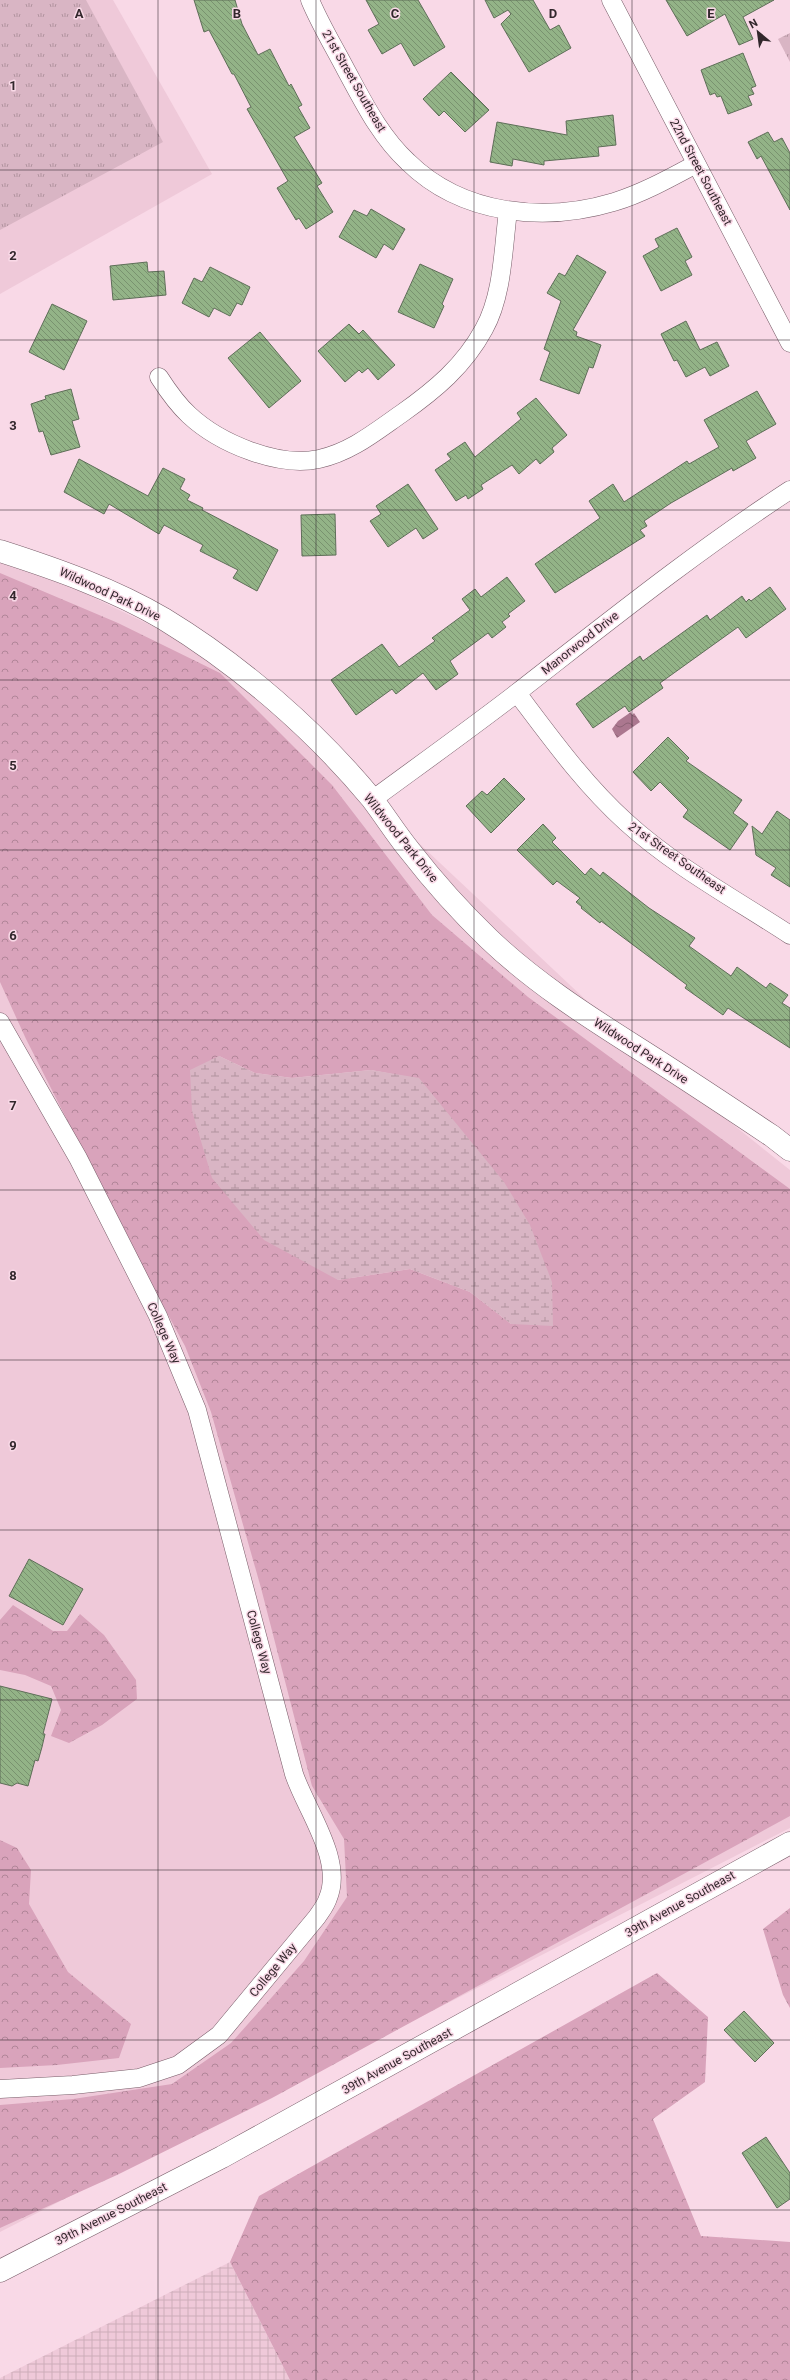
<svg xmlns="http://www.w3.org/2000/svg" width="790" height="2380" font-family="Roboto,sans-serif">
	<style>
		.built { fill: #efc9d9 }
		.industrial { fill: url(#industrial-grid) }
		.grass { fill: url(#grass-tufts) }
		.forest { fill: url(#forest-crowns); fill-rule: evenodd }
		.wetland { fill: url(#wetland-marsh) }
		.water { fill: url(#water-waves) }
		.building { fill: url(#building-back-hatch); stroke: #5e6e58 }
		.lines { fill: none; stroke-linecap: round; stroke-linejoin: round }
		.minor-casing { stroke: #785d69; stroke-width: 19 }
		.tertiary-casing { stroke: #785d69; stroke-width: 23 }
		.secondary-casing { stroke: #785d69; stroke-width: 23 }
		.minor { stroke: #fff; stroke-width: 18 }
		.tertiary { stroke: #fff; stroke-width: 22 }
		.secondary { stroke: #fff; stroke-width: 22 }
		.grid { fill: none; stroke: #32272c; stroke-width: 1; stroke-opacity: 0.55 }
		.labels { text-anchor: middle; stroke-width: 3; stroke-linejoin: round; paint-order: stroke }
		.street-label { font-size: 12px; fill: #32272c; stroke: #f9d9e7 }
		.grid-label { font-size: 13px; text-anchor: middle; font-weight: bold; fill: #32272c; stroke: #f9d9e7; stroke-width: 3; stroke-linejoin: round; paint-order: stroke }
	</style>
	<defs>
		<pattern id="industrial-grid" width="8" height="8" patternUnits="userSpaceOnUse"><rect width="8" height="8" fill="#efc9d9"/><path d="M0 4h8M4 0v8" fill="none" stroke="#cdadba"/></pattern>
		<pattern id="grass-tufts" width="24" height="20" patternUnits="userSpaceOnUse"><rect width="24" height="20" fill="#d9b5c4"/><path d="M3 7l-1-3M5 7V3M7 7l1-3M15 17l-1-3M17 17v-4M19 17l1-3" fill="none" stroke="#b1939f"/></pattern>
		<pattern id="forest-crowns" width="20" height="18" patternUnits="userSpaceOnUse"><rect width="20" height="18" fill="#d9a3bb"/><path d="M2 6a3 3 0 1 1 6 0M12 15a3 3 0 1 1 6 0" fill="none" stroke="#b18598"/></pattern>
		<pattern id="wetland-marsh" width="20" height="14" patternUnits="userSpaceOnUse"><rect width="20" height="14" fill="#d9b5c4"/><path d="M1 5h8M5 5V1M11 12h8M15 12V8" fill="none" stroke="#b1939f"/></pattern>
		<pattern id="water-waves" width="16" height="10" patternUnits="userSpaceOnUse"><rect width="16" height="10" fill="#ab778f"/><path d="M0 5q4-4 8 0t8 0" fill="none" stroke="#8c6275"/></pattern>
		<pattern id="building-back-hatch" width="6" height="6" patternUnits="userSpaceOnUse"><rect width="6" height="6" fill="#93b387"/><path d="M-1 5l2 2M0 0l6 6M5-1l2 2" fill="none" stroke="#79926f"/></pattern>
	</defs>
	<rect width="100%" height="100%" fill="#f9d9e7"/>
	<g class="built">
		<path d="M0,0H113L212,174L0,294Z"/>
		<path d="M0,552L226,662L637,1048L790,1170V1828L0,2232Z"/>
	</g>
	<path class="industrial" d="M230,2262L290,2380H0V2378Z"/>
	<g class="grass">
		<path d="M0,0H86L163,142L0,230Z"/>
		<path d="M790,33V62L778,39Z"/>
	</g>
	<g class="forest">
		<path d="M0,573L118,623L220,673L332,785L432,915L528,997L790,1189V1816L272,2098L117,2175L0,2228V2105L73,2099L172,2084L231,2043L304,1961L347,1897L344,1839L312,1786L261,1588L211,1412L185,1346L135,1254L26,1039L0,982ZM219,1056L255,1073L292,1078L371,1070L419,1079L454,1123L511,1324L470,1292L410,1269L338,1280Z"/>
		<path d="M13,1605L53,1631H67L80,1614L104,1635L136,1680L137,1699L102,1725L69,1743L51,1736L61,1710L51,1686L25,1675L0,1670V1620Z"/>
		<path d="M0,1840L17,1848L31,1870L29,1904L68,1972L131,2024L119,2058L57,2065L0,2068Z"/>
		<path d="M790,1908V2008L783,1995L763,1929Z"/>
		<path d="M657,1973L708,2017L705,2082L653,2119L701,2236L790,2242V2380H290L230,2262L259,2196Z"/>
	</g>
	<path class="wetland" d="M219,1056L255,1073L292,1078L371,1070L419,1078L504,1182L530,1225L552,1282L553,1326L511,1324L470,1292L410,1269L338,1280L264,1240L212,1178L192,1111L190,1070Z"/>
	<path class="water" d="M631,712L632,715L634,713L640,722L617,738L612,729L618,721Z"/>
	<g class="building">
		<path d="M194,0H235L242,24L258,55L270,49L289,86L291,84L302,105L298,107L310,128L294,137L322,183L317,186L333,212L306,229L299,218L296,220L277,188L288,181L247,109L251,107L234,74H232L209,30L204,32Z"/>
		<path d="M366,0H418L445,47L414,66L401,43L382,54L368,30L379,24Z"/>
		<path d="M485,0H533L550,30L559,25L571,48L529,72L501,24L511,14L508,10L494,18Z"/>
		<path d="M666,0H774L743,17L753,39L739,45L725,14L687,36Z"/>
		<path d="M743,53L756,86L751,88L754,94L748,96L752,105L728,114L721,96L717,97L715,93L710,95L701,70Z"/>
		<path d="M451,72L489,110L465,132L444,111L439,116L423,99Z"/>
		<path d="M613,115L616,145L598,147L599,156L544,161V165L513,159L512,166L490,162L497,122L567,135L566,121Z"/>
		<path d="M768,132L774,142L782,138L790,153V210L761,156L757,159L748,142Z"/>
		<path d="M371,209L405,229L393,250L384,244L376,258L339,237L354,210L367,216Z"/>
		<path d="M677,228L692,257L685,261L692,275L661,291L643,256L659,247L655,239Z"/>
		<path d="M577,255L606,272L573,330L577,332L576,336L601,345L593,368L589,367L579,394L540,380L550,352L544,349L561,301L547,293L559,273L565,276Z"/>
		<path d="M147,262L148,272L164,271L166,295L113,300L110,266Z"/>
		<path d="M420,264L453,279L442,304L444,306L434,328L398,312Z"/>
		<path d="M210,267L250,287L242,305L237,303L230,316L214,308L209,317L182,303L194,278L202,282Z"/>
		<path d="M52,304L87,321L64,370L29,352Z"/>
		<path d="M686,321L700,350L717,342L729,366L710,376L705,367L686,377L677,360L674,361L661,334Z"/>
		<path d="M349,324L359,334L363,330L395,365L378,380L368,368L362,373L359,370L345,382L318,351Z"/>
		<path d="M260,332L301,381L269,408L228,358Z"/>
		<path d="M71,389L79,419L72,421L80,447L51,455L43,431L39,432L31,404L46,399L45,396Z"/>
		<path d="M757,391L776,424L746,441L756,458L733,471L732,468L671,503L644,521L647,526L640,530L645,536L555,593L535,564L600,518L589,501L613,484L624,502L687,461L689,464L719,447L704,420Z"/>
		<path d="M536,398L567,435L552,448L554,452L540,464L536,459L519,474L512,465L481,485L483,489L468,499L466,495L456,501L435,470L451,459L447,454L465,442L475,457L521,419L517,413Z"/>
		<path d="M79,459L148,496L163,468L185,479L180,489L190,495L187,500L203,508L202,510L278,550L257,591L233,578L238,570L200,551L203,545L164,525L159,534L109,504L104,514L64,492Z"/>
		<path d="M408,484L438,529L423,539L416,528L388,547L370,521L381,514L376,506Z"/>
		<path d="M335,514L336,555L302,556L301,515Z"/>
		<path d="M507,577L525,601L508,614L510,616L502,622L506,627L492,638L488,633L450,661L458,674L436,690L423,673L396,694L392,689L356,715L331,680L382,644L399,667L435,641L432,638L470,610L462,599L475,589L481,597Z"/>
		<path d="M770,587L786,609L746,638L738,627L660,683L663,688L629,712L625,706L593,728L576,704L640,656L643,661L707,615L710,620L742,596L746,602L749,599L751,601Z"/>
		<path d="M668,737L689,758L686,761L742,800L733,813L748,824L730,850L683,817L688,810L660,782L651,791L633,772Z"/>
		<path d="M504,778L525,799L491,833L466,806L482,791L487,795Z"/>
		<path d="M777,811L790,820V887L771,875L776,868L756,855L752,826L762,834Z"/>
		<path d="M543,824L556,838L552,842L585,875L591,868L600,876L603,872L649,908L695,938L689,946L731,976L737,967L766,988L770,983L788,995L782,1003L790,1008V1048L728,1008L723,1015L685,988L687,985L601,921L600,923L581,908L582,907L576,902L580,898L557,881L553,885L517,850Z"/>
		<path d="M29,1559L83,1589L63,1625L9,1596Z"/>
		<path d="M0,1686L52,1699L43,1734H45L42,1747L38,1761L35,1760L28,1786L17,1783L12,1786L0,1783Z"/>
		<path d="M744,2011L774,2043L755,2062L724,2030Z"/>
		<path d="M766,2137L790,2173V2199L777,2208L742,2153Z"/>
	</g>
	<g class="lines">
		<defs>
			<g id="minor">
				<path d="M310,0C320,24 334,47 346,70C364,103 380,136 408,162C462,215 544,223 614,202C643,193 670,178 696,164"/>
				<path d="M611,0L790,343"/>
				<path d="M159,377C168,391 177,404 189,415C219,443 278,468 319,459C351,452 375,432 401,414C435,390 464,366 484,329C503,295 503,249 508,211"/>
				<path d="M517,693C551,738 584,784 626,822C674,866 735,899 790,935"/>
				<path d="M372,800C421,764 470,729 518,692C608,622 695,552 790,490"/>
				<path d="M0,1022L78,1158L158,1316L197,1410L294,1774C306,1810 344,1860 328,1898C326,1905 321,1911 317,1917L219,2035L178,2065L139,2078L73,2085L0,2089"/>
			</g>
			<path id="tertiary" d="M0,551C56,569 113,589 164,619C241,666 314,729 372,799C385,816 396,834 410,851C434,882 461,912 489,939C533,981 584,1014 636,1047C682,1076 727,1106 772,1136L790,1150"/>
			<path id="secondary" d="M0,2271L222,2157L790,1843"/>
		</defs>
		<use href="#minor" class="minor-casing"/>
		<use href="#tertiary" class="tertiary-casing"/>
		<use href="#secondary" class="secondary-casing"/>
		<use href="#minor" class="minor"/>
		<use href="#tertiary" class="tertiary"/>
		<use href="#secondary" class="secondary"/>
	</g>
	<path class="grid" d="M158,0V2380M316,0V2380M474,0V2380M632,0V2380M0,170H790M0,340H790M0,510H790M0,680H790M0,850H790M0,1020H790M0,1190H790M0,1360H790M0,1530H790M0,1700H790M0,1870H790M0,2040H790M0,2210H790"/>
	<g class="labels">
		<g class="street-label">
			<text transform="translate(354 81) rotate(60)" y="4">21st Street Southeast</text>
			<text transform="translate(701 172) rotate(62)" y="4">22nd Street Southeast</text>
			<text transform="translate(110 594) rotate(25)" y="4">Wildwood Park Drive</text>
			<text transform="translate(580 643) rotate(-38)" y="4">Manorwood Drive</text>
			<text transform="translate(401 838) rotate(51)" y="4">Wildwood Park Drive</text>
			<text transform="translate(677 858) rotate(35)" y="4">21st Street Southeast</text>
			<text transform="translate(641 1051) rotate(33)" y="4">Wildwood Park Drive</text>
			<text transform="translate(164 1333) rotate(66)" y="4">College Way</text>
			<text transform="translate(259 1642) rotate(75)" y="4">College Way</text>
			<text transform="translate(680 1904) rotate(-29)" y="4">39th Avenue Southeast</text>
			<text transform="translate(273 1970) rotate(-50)" y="4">College Way</text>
			<text transform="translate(397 2061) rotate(-29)" y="4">39th Avenue Southeast</text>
			<text transform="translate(111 2214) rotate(-27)" y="4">39th Avenue Southeast</text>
		</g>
	</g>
	<g class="grid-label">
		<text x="79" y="18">A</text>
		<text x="237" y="18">B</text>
		<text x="395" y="18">C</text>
		<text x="553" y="18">D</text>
		<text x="711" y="18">E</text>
		<text x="13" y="90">1</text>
		<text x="13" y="260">2</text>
		<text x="13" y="430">3</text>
		<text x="13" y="600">4</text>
		<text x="13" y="770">5</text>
		<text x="13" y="940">6</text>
		<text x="13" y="1110">7</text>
		<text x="13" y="1280">8</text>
		<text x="13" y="1450">9</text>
	</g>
	<g transform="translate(758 32) rotate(331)" stroke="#f9d9e7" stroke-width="3" paint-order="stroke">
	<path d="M0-3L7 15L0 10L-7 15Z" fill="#32272c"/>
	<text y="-6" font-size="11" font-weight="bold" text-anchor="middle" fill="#32272c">N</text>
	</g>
</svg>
